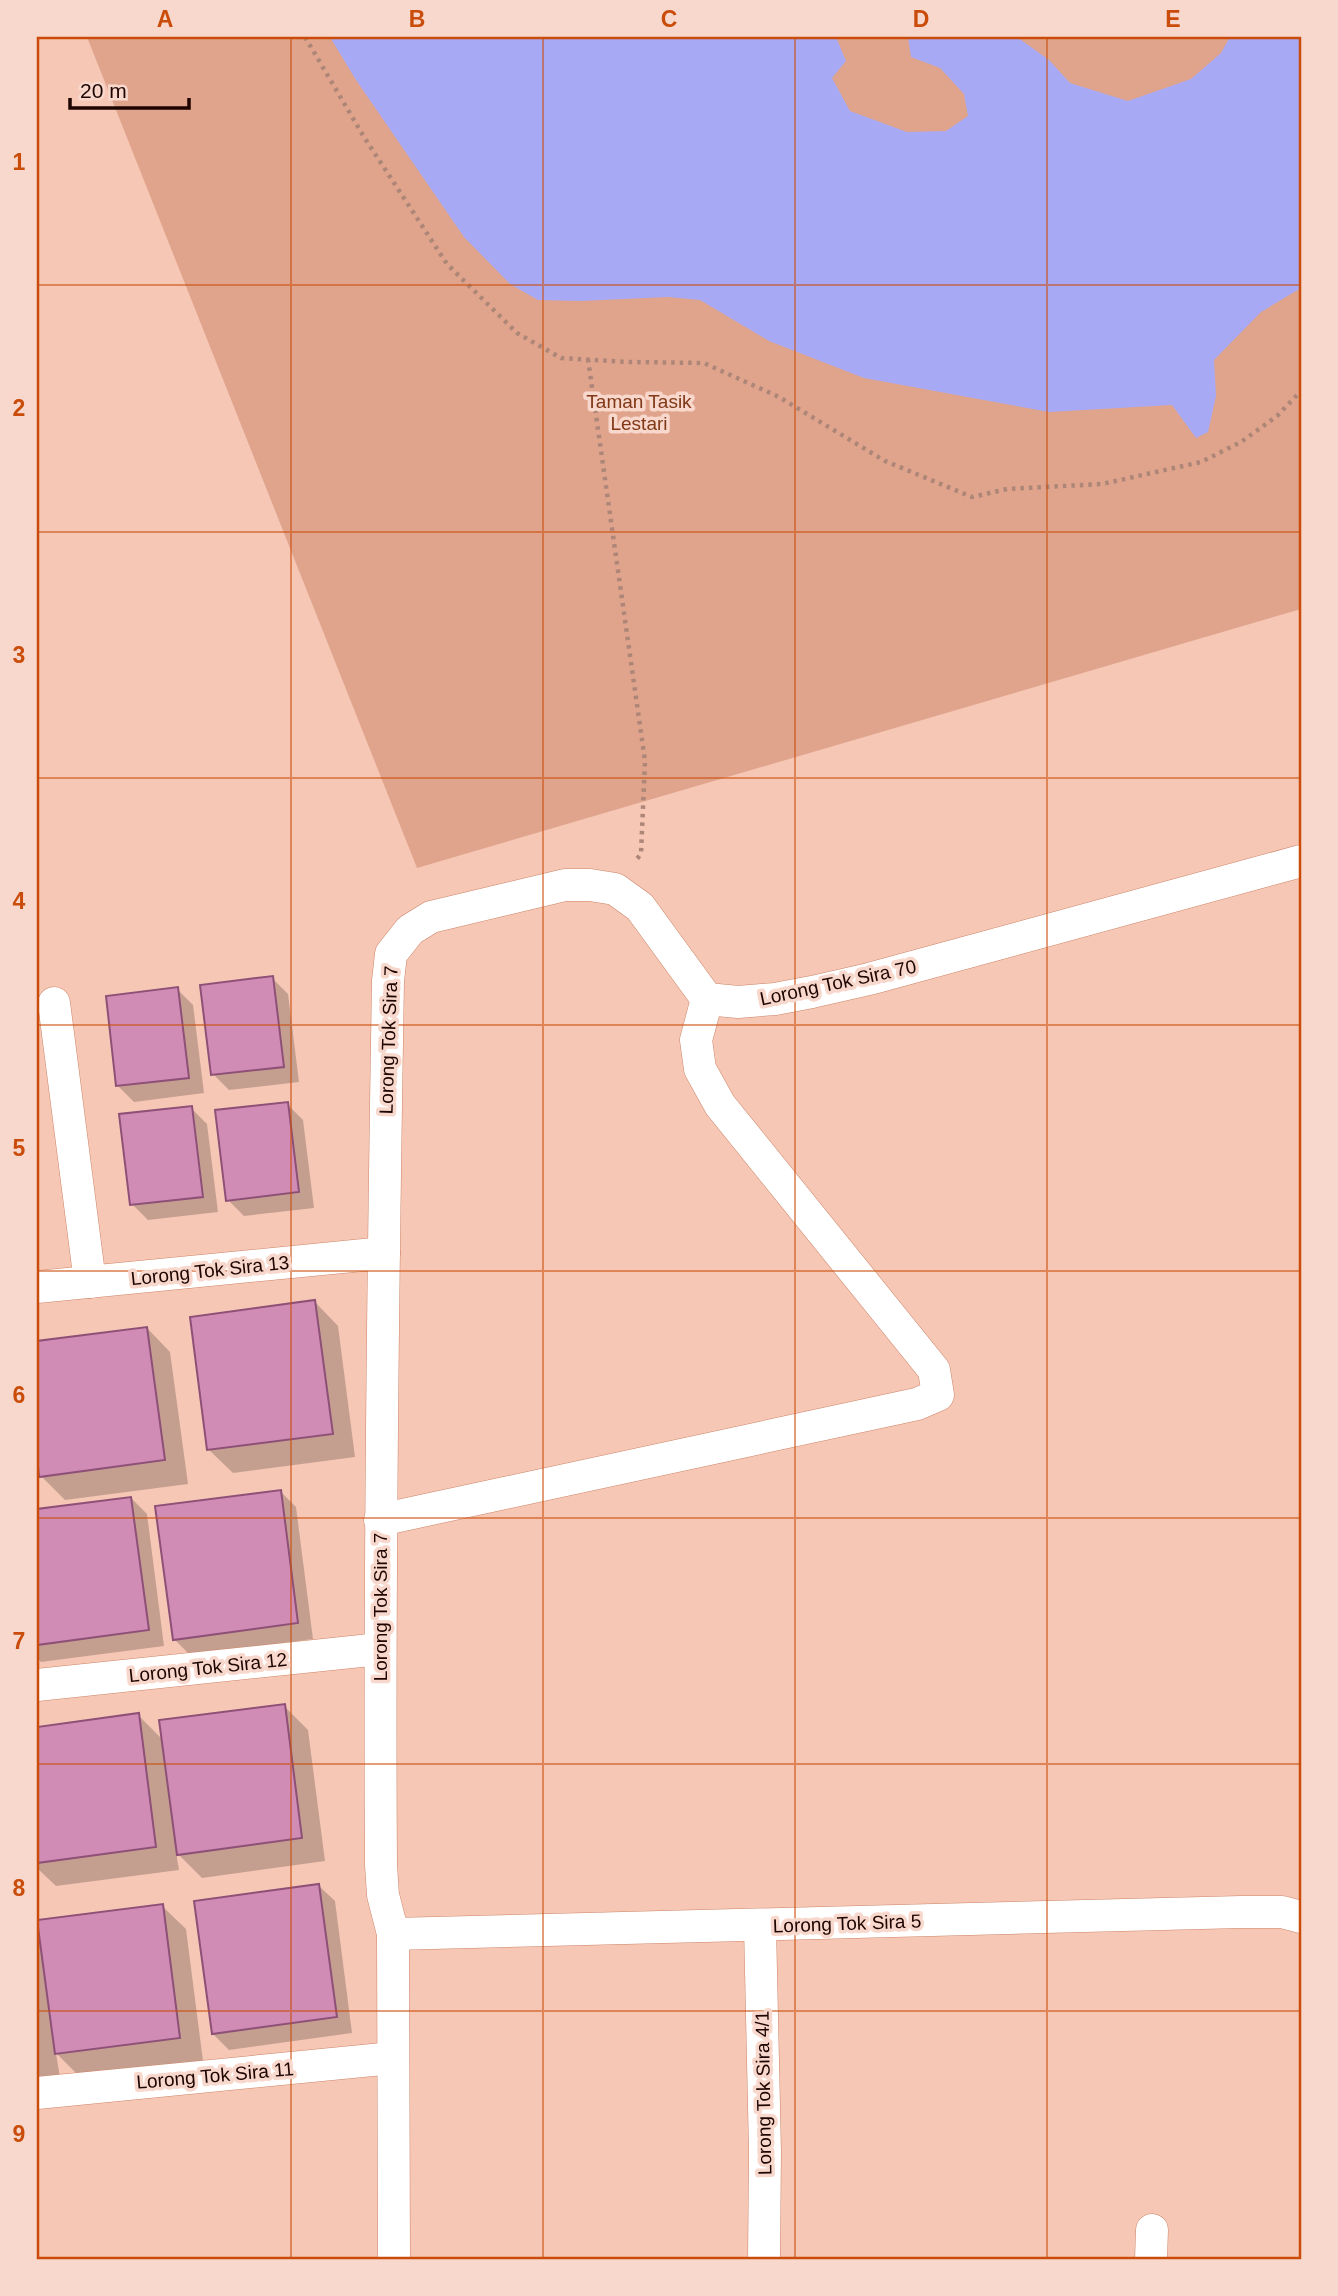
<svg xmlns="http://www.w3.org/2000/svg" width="1338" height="2296" font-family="Helvetica,sans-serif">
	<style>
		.green { fill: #e0a48d }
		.water { fill: #a7a9f5 }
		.shadow { fill: #0003 }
		.building { fill: #d18cb6; stroke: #8e5077; stroke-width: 2 }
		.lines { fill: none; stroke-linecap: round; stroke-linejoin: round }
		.street-casing { stroke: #cd8467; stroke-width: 33 }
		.path { stroke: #ad8678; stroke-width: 4.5; stroke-dasharray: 3.5 5; stroke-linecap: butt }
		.street { stroke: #fff; stroke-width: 32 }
		.grid { fill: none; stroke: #ca4c0a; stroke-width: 2; stroke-opacity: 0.55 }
		.labels { text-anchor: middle; stroke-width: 7; stroke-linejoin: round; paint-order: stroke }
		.park-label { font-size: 19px; fill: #813817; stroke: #f8d8cc }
		.street-label { font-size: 19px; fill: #1e0500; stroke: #f8d8cc }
		.neatline { fill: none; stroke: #ca4c0a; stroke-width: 2.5 }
		.grid-label { font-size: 23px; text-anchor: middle; font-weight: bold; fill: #ca4c0a }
	</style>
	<rect width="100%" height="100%" fill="#f6c7b5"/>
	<path class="green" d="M87,37H1301V609L417,868Z"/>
	<path class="water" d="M330,37H836L846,61L832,78L850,111L907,132L946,131L968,116L964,94L940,68L911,57L908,37H1017L1049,60L1070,83L1128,101L1191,79L1221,53L1230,37H1301V288L1261,312L1214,360L1216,396L1208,432L1196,438L1172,405L1049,412L864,378L769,341L700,300L668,297L580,301L538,300L510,284L464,237L356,80Z"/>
	<g class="shadow">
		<path d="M272,978L288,994L299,1082L229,1090L213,1074Z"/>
		<path d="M177,989L193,1005L204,1093L134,1102L118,1086Z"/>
		<path d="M287,1104L303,1120L314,1208L244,1216L228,1200Z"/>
		<path d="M191,1108L207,1124L218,1212L148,1220L132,1204Z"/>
		<path d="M315,1302L338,1326L355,1457L233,1473L209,1450Z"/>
		<path d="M147,1328L170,1352L188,1484L65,1500L41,1476L37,1443V1343Z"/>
		<path d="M280,1491L296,1507L313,1639L190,1655L174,1639Z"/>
		<path d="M131,1498L147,1514L164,1646L41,1662L37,1658V1511Z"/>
		<path d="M284,1706L308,1730L325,1861L202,1878L176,1852L179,1870L56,1886L37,1868L39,1880H37V1728L138,1715L164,1741Z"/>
		<path d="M319,1886L335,1901L352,2033L229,2050L213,2034Z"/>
		<path d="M162,1906L186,1929L203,2061L80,2077L56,2053L60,2078L37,2081V1941L42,1947Z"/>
	</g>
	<g class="building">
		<path d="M273,976L284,1067L211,1075L200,985Z"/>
		<path d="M178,987L189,1078L116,1086L106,996Z"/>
		<path d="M288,1102L299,1192L226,1201L215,1110Z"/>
		<path d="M192,1106L203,1197L130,1205L119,1114Z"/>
		<path d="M315,1300L333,1434L207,1450L190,1317Z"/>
		<path d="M147,1327L165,1460L39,1477L37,1456V1341Z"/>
		<path d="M281,1490L298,1623L173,1640L155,1506Z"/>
		<path d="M131,1497L149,1630L37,1645V1509Z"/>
		<path d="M285,1704L302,1838L177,1855L159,1720Z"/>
		<path d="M139,1713L156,1847L37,1863V1727Z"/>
		<path d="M319,1884L337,2017L212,2034L194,1901Z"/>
		<path d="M163,1904L180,2038L55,2054L37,1920Z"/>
	</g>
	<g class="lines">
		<defs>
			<g id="street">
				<path d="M54,1003L90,1282"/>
				<path d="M37,1287L384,1253"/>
				<path d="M380,1520L917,1404L938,1395L934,1370L720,1105L700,1069L696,1040L707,999"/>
				<path d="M37,1685L380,1649"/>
				<path d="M760,1926L765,2152L764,2259"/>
				<path d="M393,1934L1241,1912H1282L1301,1917"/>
				<path d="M37,2093L393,2058"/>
				<path d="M394,2259L393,1934L383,1895L381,1865C379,1570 383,1276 388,981L391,954L410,930L431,917L565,885H590L615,889L640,907L707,999L738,1002L775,999L812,992L869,979L1301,861"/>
				<path d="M1151,2259L1152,2230"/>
			</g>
		</defs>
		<use href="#street" class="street-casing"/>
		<g class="path">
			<path d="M305,37L364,137L447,264L517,333L561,358L630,362L704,363L779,397L885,461L972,497L1007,489L1102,484L1201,462L1241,442L1277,416L1301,391"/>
			<path d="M588,359L645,761L641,854L636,860"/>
		</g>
		<use href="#street" class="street"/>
	</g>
	<path class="grid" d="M291,37V2259M543,37V2259M795,37V2259M1047,37V2259M37,285H1301M37,532H1301M37,778H1301M37,1025H1301M37,1271H1301M37,1518H1301M37,1764H1301M37,2011H1301"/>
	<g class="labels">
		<g class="park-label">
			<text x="639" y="408">Taman Tasik<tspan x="639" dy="22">Lestari</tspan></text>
		</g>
		<g class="street-label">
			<text transform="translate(838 982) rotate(-12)" y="7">Lorong Tok Sira 70</text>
			<text transform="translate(388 1040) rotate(-88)" y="7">Lorong Tok Sira 7</text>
			<text transform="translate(210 1270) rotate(-6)" y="7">Lorong Tok Sira 13</text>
			<text transform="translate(380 1607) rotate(-90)" y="7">Lorong Tok Sira 7</text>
			<text transform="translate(208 1667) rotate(-6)" y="7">Lorong Tok Sira 12</text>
			<text transform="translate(847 1923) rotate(-2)" y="7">Lorong Tok Sira 5</text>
			<text transform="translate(215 2075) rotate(-5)" y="7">Lorong Tok Sira 11</text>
			<text transform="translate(763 2093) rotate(-91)" y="7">Lorong Tok Sira 4/1</text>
		</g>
	</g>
	<rect width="1338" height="2296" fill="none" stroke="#f8d8cc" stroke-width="77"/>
	<path d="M70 98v10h119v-10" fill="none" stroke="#1e0500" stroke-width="3.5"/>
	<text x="80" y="98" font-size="21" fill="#1e0500" stroke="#f8d8cc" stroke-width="5" paint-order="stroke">20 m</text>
	<rect x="38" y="38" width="1262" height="2220" class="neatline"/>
	<g class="grid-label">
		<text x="165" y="27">A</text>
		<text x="417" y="27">B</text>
		<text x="669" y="27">C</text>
		<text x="921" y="27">D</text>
		<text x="1173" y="27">E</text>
		<text x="19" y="170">1</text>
		<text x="19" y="416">2</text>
		<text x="19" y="663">3</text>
		<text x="19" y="909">4</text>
		<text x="19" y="1156">5</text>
		<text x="19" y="1403">6</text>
		<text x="19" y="1649">7</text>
		<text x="19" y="1896">8</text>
		<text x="19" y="2142">9</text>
	</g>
</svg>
